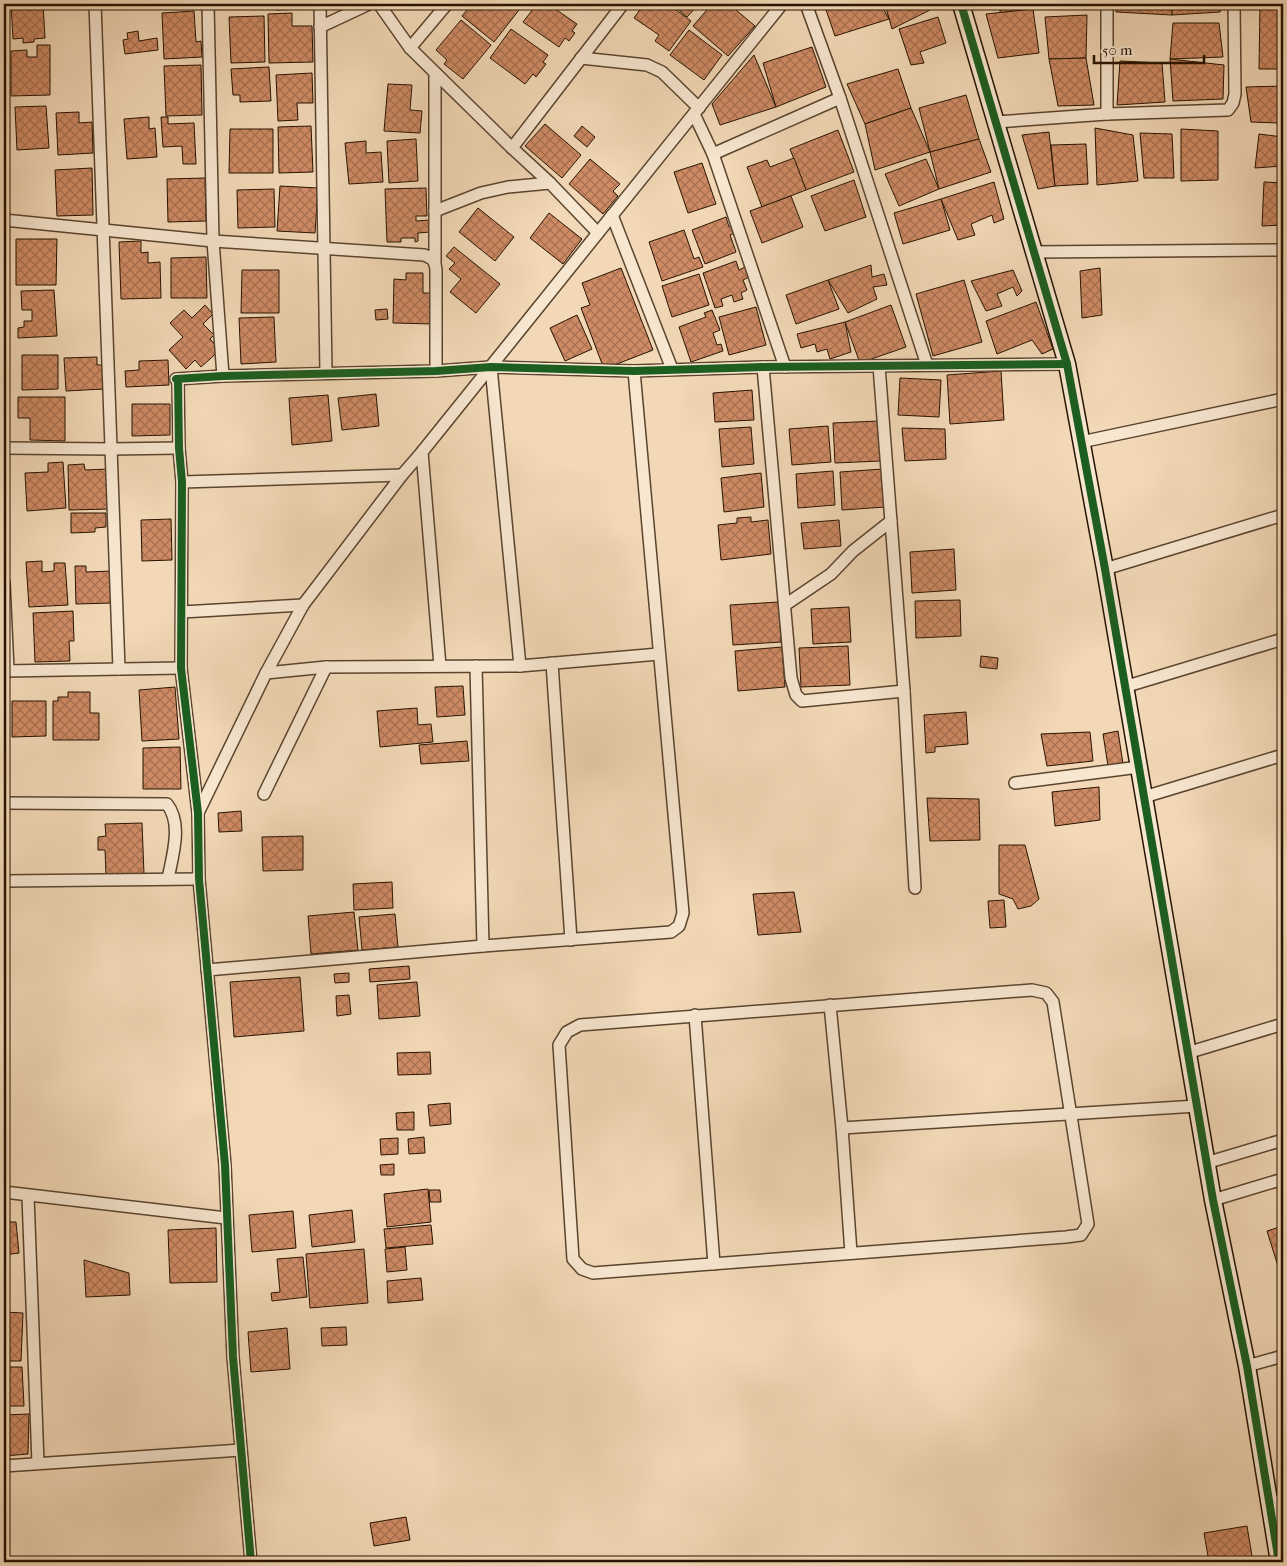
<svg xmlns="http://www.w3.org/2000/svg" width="1287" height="1566" font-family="'IM FELL French Canon',serif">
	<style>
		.building { fill: url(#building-cross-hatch); stroke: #271300 }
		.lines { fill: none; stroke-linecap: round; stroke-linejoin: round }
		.street-casing { stroke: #5a442e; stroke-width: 14 }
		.secondary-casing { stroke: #271300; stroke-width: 19 }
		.street { stroke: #f7e6d0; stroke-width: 11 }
		.secondary { stroke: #f7e6d0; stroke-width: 16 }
		.cycleway-casing { stroke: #f7e6d0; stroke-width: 11 }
		.cycleway { stroke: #1b5e20; stroke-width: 8 }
	</style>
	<defs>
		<pattern id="building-cross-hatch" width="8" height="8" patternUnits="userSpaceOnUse" patternTransform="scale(1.25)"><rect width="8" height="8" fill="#cf8b65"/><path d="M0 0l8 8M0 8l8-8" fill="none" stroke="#a87051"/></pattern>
	</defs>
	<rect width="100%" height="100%" fill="#f2d8b6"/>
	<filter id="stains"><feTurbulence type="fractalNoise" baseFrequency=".004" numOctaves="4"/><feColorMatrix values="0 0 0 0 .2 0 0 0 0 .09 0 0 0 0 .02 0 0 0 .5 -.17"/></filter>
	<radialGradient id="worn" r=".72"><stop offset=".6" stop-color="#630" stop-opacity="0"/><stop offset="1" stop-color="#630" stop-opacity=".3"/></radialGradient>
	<g class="building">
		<path d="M11,4H43L45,38L34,39V42L23,43V38L13,39Z"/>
		<path d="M276,4H307V9L276,10Z"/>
		<path d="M469,4H496L500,7L503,4H511L519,10L494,42L462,16L468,9L466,7Z"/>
		<path d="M537,4H548L577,24L572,31L575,33L569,41L565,38L559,47L523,22Z"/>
		<path d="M644,4H668L691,21L669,51L655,41L659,35L634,18Z"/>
		<path d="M672,4H699L687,17Z"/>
		<path d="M712,4H729L755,26L728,56L693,26Z"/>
		<path d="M824,4H881L889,19L835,36Z"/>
		<path d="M885,4H928L930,10L892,29Z"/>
		<path d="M1000,4H1032L1033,9L1000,13Z"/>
		<path d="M1116,4H1172V15L1116,12Z"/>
		<path d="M1172,4H1221L1220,12L1172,15Z"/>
		<path d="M1260,4L1283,5V69H1259Z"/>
		<path d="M1033,9L1039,53L998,58L986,14Z"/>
		<path d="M194,11L196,42L201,41L202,57L164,59L162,13Z"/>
		<path d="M292,13V26H312L313,62L269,63L268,14Z"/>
		<path d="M1087,15L1086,58L1049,59L1045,17Z"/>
		<path d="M264,16L265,62L231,63L229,17Z"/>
		<path d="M938,17L946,43L920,52L924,63L911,65L899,29Z"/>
		<path d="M461,20L491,45L463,79L444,64L447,60L436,50Z"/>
		<path d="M1173,23H1219L1223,57L1170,59Z"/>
		<path d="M511,29L548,55L543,62L546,64L536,77L533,74L525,84L490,58Z"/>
		<path d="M689,30L722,55L704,80L670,55Z"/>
		<path d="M138,31L139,41L157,38L158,50L125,54L123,40L128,39L127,33Z"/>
		<path d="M37,45H50V95L11,96V51L27,50V57H37Z"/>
		<path d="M812,47L826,87L776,107L763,63Z"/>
		<path d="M754,55L776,107L720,125L712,104Z"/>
		<path d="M1086,58L1094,105L1058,106L1049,59Z"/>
		<path d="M1170,59L1224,65L1223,99L1173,101Z"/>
		<path d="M1120,61L1162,63L1165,102L1117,105Z"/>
		<path d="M201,65L202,115L166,116L164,66Z"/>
		<path d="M269,67L271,101L240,102V95H233L231,69Z"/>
		<path d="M898,69L911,108L865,124L847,84Z"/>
		<path d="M312,73L313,103H297L298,120L278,121L276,75Z"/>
		<path d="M388,84L412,85L410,110L422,111L420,133L384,131Z"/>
		<path d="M1283,86V132L1279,131L1278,123L1251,122L1246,87Z"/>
		<path d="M966,95L979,139L930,152L919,108Z"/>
		<path d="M46,106L49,148L17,150L15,107Z"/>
		<path d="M911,108L930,152L875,170L865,124Z"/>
		<path d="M79,112V123L92,122L93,153L58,155L56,113Z"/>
		<path d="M149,117V129L155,128L157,157L127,159L124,119Z"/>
		<path d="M161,117H168V124L194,123L196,164H183L182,146L163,147Z"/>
		<path d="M545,124L581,155L562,178L525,146Z"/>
		<path d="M311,126L313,172L279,173L278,127Z"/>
		<path d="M582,126L595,137L587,147L574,136Z"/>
		<path d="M1095,128L1133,135L1138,181L1097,185Z"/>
		<path d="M230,129H273V173H229Z"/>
		<path d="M1181,129L1218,131V180L1181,181Z"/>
		<path d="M838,130L854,172L806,190L790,149Z"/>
		<path d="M1049,132L1055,186L1038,189L1022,135Z"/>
		<path d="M1140,133L1172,134L1174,178H1144Z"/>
		<path d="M1259,134L1283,137V166L1255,168Z"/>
		<path d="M416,139L418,181L389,183L387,141Z"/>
		<path d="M979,139L991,172L939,189L930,152Z"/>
		<path d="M366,141V153L381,152L383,182L349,184L345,143Z"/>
		<path d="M1086,144L1088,184L1055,186L1051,145Z"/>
		<path d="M794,158L806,190L762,207L747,167L767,160L770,167Z"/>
		<path d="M590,159L620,184L613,191L618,196L603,214L569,184Z"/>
		<path d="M926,159L939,189L899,206L885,174Z"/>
		<path d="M702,163L716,204L688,213L674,172Z"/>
		<path d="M92,168L93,215L57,216L55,170Z"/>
		<path d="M205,178L206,221L168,222L167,179Z"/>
		<path d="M854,180L866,217L825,231L811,196Z"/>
		<path d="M994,182L1004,219L994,223L992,215L971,224L975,235L958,240L941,199Z"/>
		<path d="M1264,182L1283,183V225L1262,226Z"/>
		<path d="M280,186L318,188L315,233L277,231Z"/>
		<path d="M426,188L427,216H416V221L429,220L430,232L418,233V241L415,242V238H401V242H387L385,189Z"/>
		<path d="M274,189L275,227L238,228L237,190Z"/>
		<path d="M791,196L803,227L762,243L750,211Z"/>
		<path d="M941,199L950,230L903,244L894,213Z"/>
		<path d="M478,208L514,237L495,261L459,232Z"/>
		<path d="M549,213L582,239L563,264L530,238Z"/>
		<path d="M726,217L729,227L732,226L735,233L730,235L736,252L705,264L692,230Z"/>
		<path d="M684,230L694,259L699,257L703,267L662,281L649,242Z"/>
		<path d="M16,239H57L56,285H16Z"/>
		<path d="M141,241V253L148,252V263L160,262L161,298L121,299L119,242Z"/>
		<path d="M454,247L500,284L476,313L450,292L461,279L449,269L455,263L446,256Z"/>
		<path d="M206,257L207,298H171V258Z"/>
		<path d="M736,261L739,270L745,267L749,277L743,280L747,290L741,293L743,299L734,302L732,295L721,299L723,306L715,308L703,273Z"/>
		<path d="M871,265L872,277L884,274L887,285L873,287L877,299L848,313L828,280Z"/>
		<path d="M621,268L653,350L604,369L581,308L590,305L582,283Z"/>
		<path d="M1100,268L1102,315L1082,318L1080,271Z"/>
		<path d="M242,270H279V313H241Z"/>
		<path d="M1013,270L1022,291L1017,296L1013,287L997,294L1002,306L986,311L971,281Z"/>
		<path d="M406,273H423V293H431L430,303H434L433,324L393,323L394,279L406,280Z"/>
		<path d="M699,274L709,305L672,317L662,286Z"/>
		<path d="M828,280L839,309L796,324L786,295Z"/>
		<path d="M964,280L982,342L933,356L916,294Z"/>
		<path d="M54,290L57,336L18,338V328L24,327V321H32V310H22L21,291Z"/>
		<path d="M1036,302L1053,349L1042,354L1032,340L997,354L986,321Z"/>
		<path d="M205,305L213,314L203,324L214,335L210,339L220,350L201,367L195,360L186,369L169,350L183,337L170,323L184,310L192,318Z"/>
		<path d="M891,305L906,347L860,363L845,322Z"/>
		<path d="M756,307L766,345L729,355L719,317Z"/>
		<path d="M387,309L388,319L376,320L375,310Z"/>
		<path d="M712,310L720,330L713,333L717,345L721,344L723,351L691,362L679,327L706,317L704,313Z"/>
		<path d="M577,315L592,349L565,361L550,328Z"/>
		<path d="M274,317L276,362L241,364L239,318Z"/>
		<path d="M845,322L851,352L830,359L827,349L817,352L815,344L801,348L797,334Z"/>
		<path d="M22,355H58V389L22,390Z"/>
		<path d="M97,357V365H102L104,389L66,391L64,358Z"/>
		<path d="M168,360L169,385L126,387L125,371L139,370V361Z"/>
		<path d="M1001,371L1004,420L950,424L947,375Z"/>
		<path d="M900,378L941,380L939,417L898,415Z"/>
		<path d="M752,390L754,420L715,422L713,393Z"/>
		<path d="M376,394L379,426L342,430L338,398Z"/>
		<path d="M328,395L332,441L292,445L289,398Z"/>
		<path d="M18,397H65V441L30,440V418H18Z"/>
		<path d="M132,404H170V435L132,436Z"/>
		<path d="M879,421L880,461L835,463L833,423Z"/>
		<path d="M828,426L831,462L792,465L789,429Z"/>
		<path d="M751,427L754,464L722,467L719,429Z"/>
		<path d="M902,428L945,429L946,459L905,461Z"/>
		<path d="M63,462L66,508L27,511L25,473L48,472V463Z"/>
		<path d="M84,464L85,470L108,469L109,509L69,510L68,465Z"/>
		<path d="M883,469L885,507L842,510L840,472Z"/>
		<path d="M833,471L835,505L798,508L796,474Z"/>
		<path d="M761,473L764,507L724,512L721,478Z"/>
		<path d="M71,513H106V527L95,528V532L71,533Z"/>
		<path d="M751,517V522L768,520L771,554L721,560L718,525L737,523V518Z"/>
		<path d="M171,519L172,560L142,561L141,520Z"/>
		<path d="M839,520L841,546L804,549L801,523Z"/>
		<path d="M954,549L956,590L912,593L910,552Z"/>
		<path d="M42,561V572L54,571V563H65L68,605L29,607L26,562Z"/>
		<path d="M75,566H86V572L112,571V603L76,604Z"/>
		<path d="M960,600L961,636L916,638L915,601Z"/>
		<path d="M779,602L781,642L733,645L730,605Z"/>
		<path d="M849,607L851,642L813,644L811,609Z"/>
		<path d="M73,611L74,641H69L70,661L35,662L33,613Z"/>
		<path d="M848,646L850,685L801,687L799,648Z"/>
		<path d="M782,647L785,687L738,691L735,651Z"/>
		<path d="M981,656L998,658L997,669L980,667Z"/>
		<path d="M463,686L465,715L437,717L435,687Z"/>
		<path d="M175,687L179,739L142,741L139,690Z"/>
		<path d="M68,692H90V713H99V740H53V701H58V697H68Z"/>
		<rect x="4" y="698" width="3" height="41"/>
		<path d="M12,701H46V736L12,737Z"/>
		<path d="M417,708L418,725L431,724L433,742L380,747L377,711Z"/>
		<path d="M966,712L968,744L935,747V752L926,753L924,715Z"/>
		<path d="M1118,731L1123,764L1108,766L1103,734Z"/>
		<path d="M1090,732L1093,761L1047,766L1041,734Z"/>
		<path d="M467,741L469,761L421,764L419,745Z"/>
		<path d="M180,747L181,789H143V748Z"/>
		<path d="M1099,787L1100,820L1055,826L1052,792Z"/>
		<path d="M927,798L979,799L980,840L930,841Z"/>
		<path d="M241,811L242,831L219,832L218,813Z"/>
		<path d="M142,823L144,874L106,875L105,850H98V837L106,836L105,824Z"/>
		<path d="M303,836V870L263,871L262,837Z"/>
		<path d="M999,845H1025L1039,899L1031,906L1018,909L1013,899L999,894Z"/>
		<path d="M392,882L393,908L354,910L353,884Z"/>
		<path d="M794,892L801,932L758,935L753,894Z"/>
		<path d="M1004,900L1006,927L990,928L988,901Z"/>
		<path d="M354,912L358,950L311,954L308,916Z"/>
		<path d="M395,914L398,947L362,950L359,917Z"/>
		<path d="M409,966L410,979L370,982L369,969Z"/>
		<path d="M349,973V982L335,983L334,974Z"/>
		<path d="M300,977L304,1031L234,1037L230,982Z"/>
		<path d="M417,982L420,1016L379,1019L377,985Z"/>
		<path d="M349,995L351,1014L337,1016L336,996Z"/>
		<path d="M430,1052L431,1074L398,1075L397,1053Z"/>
		<path d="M450,1103L451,1124L430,1126L428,1105Z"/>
		<path d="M414,1112V1130H397L396,1113Z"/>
		<path d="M424,1137L425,1153L409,1154L408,1139Z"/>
		<path d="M398,1138V1154L381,1155L380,1139Z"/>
		<path d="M394,1164V1175H381L380,1165Z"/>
		<path d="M428,1189L431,1222L387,1227L384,1194Z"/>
		<path d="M429,1190H440L441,1202H430Z"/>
		<path d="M352,1210L355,1242L312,1247L309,1215Z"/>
		<path d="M293,1211L296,1248L252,1252L249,1215Z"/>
		<path d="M4,1222H16L19,1253L4,1255Z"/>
		<path d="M431,1225L433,1244L386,1248L384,1229Z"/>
		<path d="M1283,1226V1282L1267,1231Z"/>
		<path d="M216,1228L217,1282L170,1283L168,1230Z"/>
		<path d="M405,1247L407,1270L387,1272L385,1249Z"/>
		<path d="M364,1249L368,1303L310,1308L306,1254Z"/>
		<path d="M303,1257L307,1297L272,1301L271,1293L280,1292L277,1259Z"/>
		<path d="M84,1260L129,1273L130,1295L86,1297Z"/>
		<path d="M421,1278L423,1300L388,1303L387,1281Z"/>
		<path d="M4,1312L23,1313L21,1361H4Z"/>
		<path d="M346,1327L347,1345L322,1346L321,1328Z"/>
		<path d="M287,1328L290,1369L251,1372L248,1332Z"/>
		<path d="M4,1367H22L24,1406H4Z"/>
		<path d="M29,1414L28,1454L4,1456V1415Z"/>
		<path d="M406,1517L410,1540L374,1546L370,1523Z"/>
		<path d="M1247,1526L1253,1562H1209L1204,1533Z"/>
	</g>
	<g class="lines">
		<defs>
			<g id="street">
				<path d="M95,4L119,669"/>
				<path d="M208,4L213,241L223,376"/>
				<path d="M320,4L326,373"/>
				<path d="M379,4L410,48L512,148L550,183L598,233"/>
				<path d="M806,4L840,98L927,365"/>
				<path d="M1107,4V114"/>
				<path d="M320,27L369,4"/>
				<path d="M410,48L447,4"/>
				<path d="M581,58L647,65L662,72L699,108"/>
				<path d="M694,114L713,154L785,367"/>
				<path d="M996,122L1107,114L1228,110L1233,103L1235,94L1234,4"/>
				<path d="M512,148L623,4"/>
				<path d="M713,154L840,98"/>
				<path d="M435,211L481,193L508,187L550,183"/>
				<path d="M612,215L672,369"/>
				<path d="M4,220L213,241L424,255C433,258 435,261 436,270V371"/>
				<path d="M1034,252L1283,250"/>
				<path d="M435,262V73"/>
				<path d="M879,366L904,691L915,888"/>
				<path d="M491,367L520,666"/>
				<path d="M763,367L791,678L796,695L802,701L904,691"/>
				<path d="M1081,442L1283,399"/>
				<path d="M4,448L111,449L179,448"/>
				<path d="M422,452L440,666"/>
				<path d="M182,482L402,475"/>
				<path d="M1105,569L1283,515"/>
				<path d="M4,583L8,670"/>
				<path d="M785,605L831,574L853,551L891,521"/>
				<path d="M182,612L303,605"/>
				<path d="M552,663L571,940"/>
				<path d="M476,666L483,946"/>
				<path d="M4,671L181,668"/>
				<path d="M266,673L326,667L520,666L659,654"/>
				<path d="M1124,687L1283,639"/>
				<path d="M1015,783L1139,767"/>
				<path d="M264,794L326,667"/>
				<path d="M1144,797L1283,755"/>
				<path d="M4,803L167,804C183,824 172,857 168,879"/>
				<path d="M198,813L266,673L303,605L402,475L422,452L782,4"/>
				<path d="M4,881L199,879"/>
				<path d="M207,970L483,946L671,932L679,926L683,913L634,371"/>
				<path d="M1032,990L1046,993L1053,1002L1088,1224L1081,1235L1066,1237L593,1273L582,1269L573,1259L559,1045L567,1032L580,1025Z"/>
				<path d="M830,1005L842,1128L851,1253"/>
				<path d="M695,1015L714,1264"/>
				<path d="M1187,1053L1283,1024"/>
				<path d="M842,1128L1197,1106"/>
				<path d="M1206,1163L1283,1140"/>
				<path d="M4,1192L226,1218"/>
				<path d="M28,1196L38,1463"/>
				<path d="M1213,1200L1283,1179"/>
				<path d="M1247,1366L1283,1356"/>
				<path d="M4,1466L241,1450"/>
				<path d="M1269,1504L1283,1500"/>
				<path d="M251,1562L233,1357L225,1165L199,879L198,813L181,668L182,482L179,448L178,381L176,379L223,376L436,371L491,367L634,371L763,367L1067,364"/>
			</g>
			<path id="secondary" d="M961,4L1067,364L1105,569L1213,1200L1247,1366L1279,1562"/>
		</defs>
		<use href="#street" class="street-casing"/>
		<use href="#secondary" class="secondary-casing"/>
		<use href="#street" class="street"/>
		<use href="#secondary" class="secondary"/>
		<defs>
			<g id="cycleway">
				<path d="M961,4L1067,364L1105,569L1213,1200L1247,1366L1279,1562"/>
				<path d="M251,1562L233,1357L225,1165L199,879L198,813L181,668L182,482L179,448L178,381L176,379L223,376L436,371L491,367L634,371L763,367L1067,364"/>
			</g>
		</defs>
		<use href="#cycleway" class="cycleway-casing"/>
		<use href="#cycleway" class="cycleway"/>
	</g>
	<rect width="1287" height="1566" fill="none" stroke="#f2d8b6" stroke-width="20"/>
	<rect x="5" y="5" width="1277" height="1556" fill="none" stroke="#271300" stroke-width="2.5"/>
	<rect x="10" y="10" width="1267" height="1546" fill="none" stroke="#271300"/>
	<path d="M1094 55v8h110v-8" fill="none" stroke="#271300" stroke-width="2.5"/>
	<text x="1102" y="55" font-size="15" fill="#271300" stroke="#f7e6d0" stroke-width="4" paint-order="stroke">50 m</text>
	<rect width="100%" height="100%" filter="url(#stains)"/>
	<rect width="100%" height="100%" fill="url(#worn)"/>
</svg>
